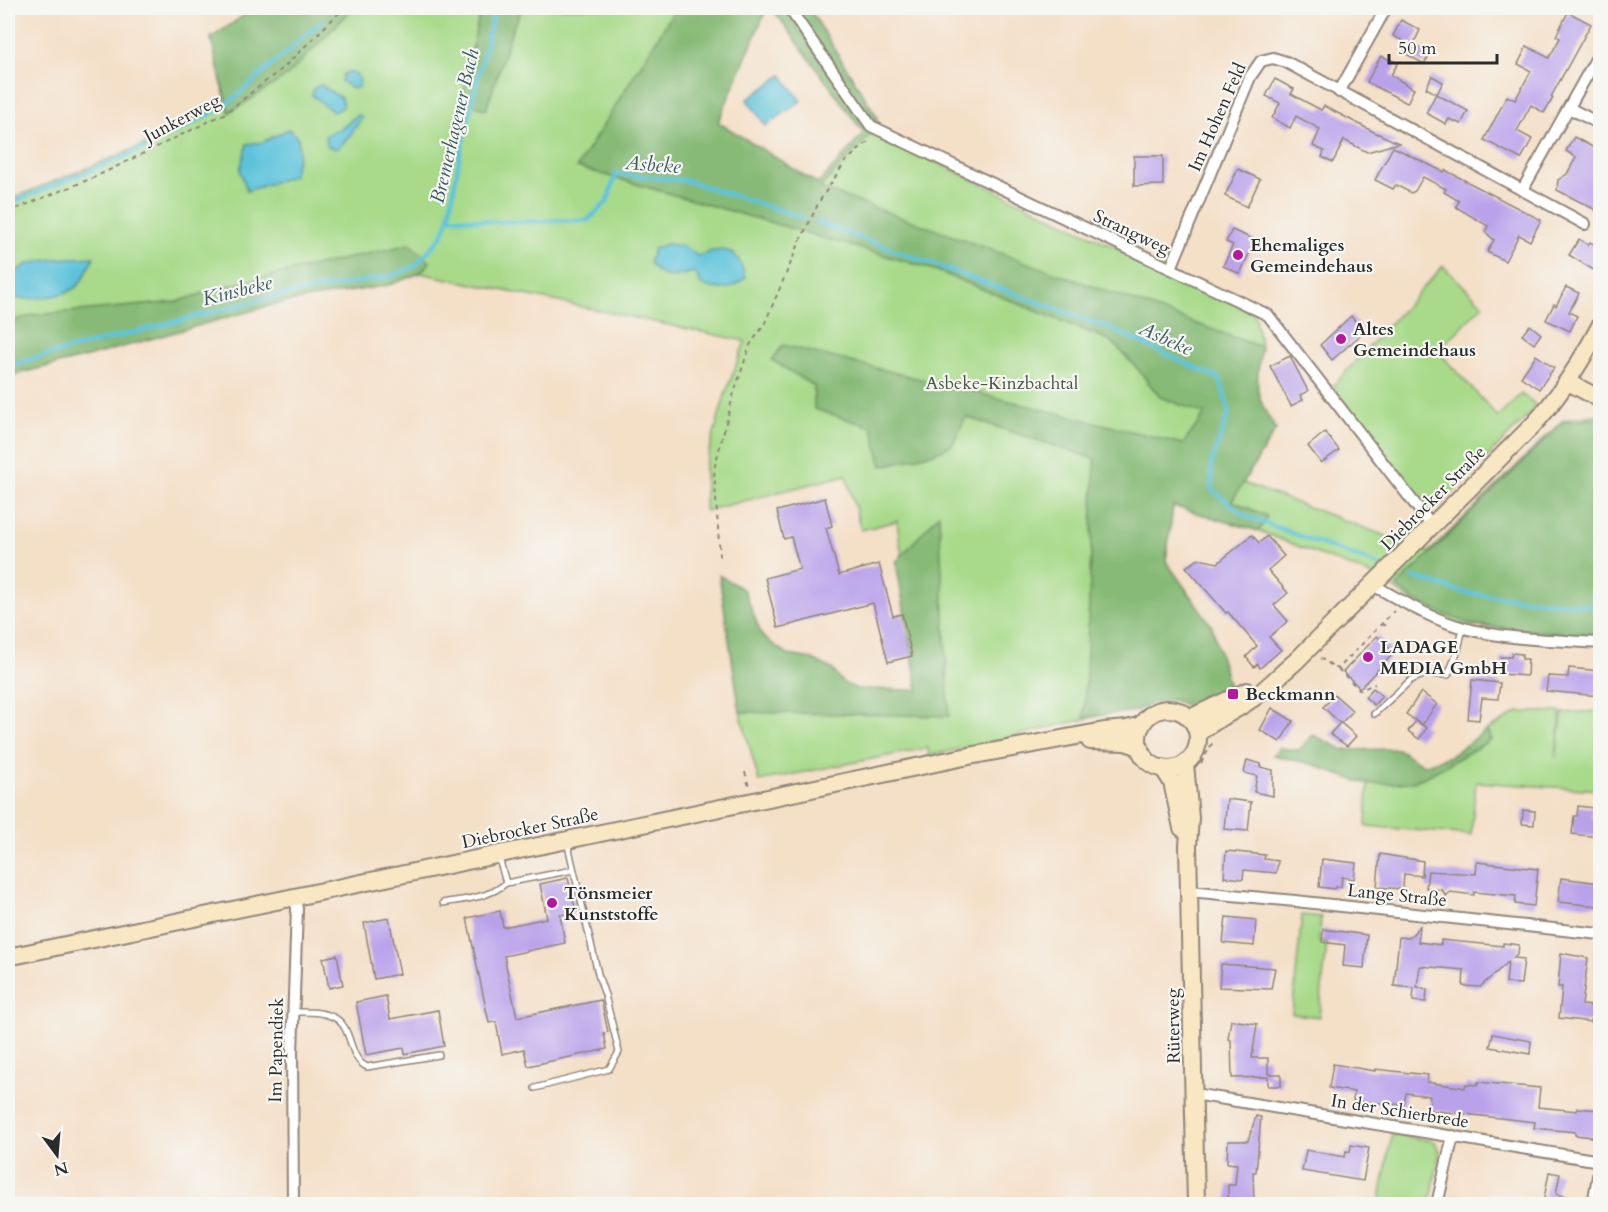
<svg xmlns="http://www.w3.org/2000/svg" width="1608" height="1212" font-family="Cardo,serif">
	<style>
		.green { fill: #a8da8a; stroke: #6a825a; stroke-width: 1.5 }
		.forest { fill: #86ba76; stroke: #587250; stroke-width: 1.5 }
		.water { fill: #5dc3db; stroke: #447783; stroke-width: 1.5 }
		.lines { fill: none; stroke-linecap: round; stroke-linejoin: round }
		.stream { stroke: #5dc3db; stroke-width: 4.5 }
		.building { fill: #baa2eb }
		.lane-casing { stroke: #908579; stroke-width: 8 }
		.street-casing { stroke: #908579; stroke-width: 14 }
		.secondary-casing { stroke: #908579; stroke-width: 20 }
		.path { stroke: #908579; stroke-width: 2; stroke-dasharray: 4.5 4.5; stroke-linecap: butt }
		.lane { stroke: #fff; stroke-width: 5 }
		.street { stroke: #fff; stroke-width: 10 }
		.secondary { stroke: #f9e7c3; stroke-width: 16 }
		.poi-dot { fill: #b5179e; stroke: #f6f6f2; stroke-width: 2 }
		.labels { text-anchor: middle; stroke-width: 4.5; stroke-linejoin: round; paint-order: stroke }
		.street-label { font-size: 18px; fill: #2b2b2b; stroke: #f6f6f2 }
		.poi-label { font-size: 18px; font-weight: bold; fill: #2b2b2b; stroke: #f6f6f2; text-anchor: start }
		.park-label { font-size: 18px; fill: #4a5743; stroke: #f6f6f2 }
		.water-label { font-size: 20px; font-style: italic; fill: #3a5960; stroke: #f6f6f2 }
	</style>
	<rect width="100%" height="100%" fill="#f6f6f2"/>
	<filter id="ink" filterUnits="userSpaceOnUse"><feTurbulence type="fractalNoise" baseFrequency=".0167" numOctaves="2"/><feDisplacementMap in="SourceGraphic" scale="12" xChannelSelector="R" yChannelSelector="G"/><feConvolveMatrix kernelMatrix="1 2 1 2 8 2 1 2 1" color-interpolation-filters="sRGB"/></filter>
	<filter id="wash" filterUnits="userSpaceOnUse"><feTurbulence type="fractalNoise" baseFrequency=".008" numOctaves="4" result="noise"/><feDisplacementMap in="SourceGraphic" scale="24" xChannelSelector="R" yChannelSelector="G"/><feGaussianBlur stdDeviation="1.35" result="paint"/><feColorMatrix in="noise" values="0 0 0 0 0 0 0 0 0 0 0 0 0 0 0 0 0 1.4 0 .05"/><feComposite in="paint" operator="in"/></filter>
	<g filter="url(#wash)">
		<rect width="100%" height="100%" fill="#f4dfc7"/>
		<g class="green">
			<path d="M255,8H765L714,124L819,187L873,132L1254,313L1261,347L1165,313L1250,414L1276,429L1243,483L1429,552L1563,420L1600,414V639L1438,623L1391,585L1369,574L1259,531L1173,506L1164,575L1196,693L929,756L928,748L759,781L740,712L924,715L897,521L861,530L846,475L705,511V466L724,398L745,341L420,273L389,285L275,304L83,358L24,372L8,377V200L139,147L226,102L211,38Z"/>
			<path d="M1443,266L1483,305L1438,351L1498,417L1521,394L1536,405L1525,419L1438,507L1429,510L1332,387Z"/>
			<path d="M1600,711V790L1476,782L1471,835L1366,826L1368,784L1413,782L1491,740L1487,730L1518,712H1561L1556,758L1563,713Z"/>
			<path d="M1302,915L1321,917L1319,942L1327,943L1319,1017L1292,1014Z"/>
			<path d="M1392,1134L1434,1141L1440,1151L1430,1204H1379Z"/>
		</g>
		<g class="forest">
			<path d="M255,8H353L288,75L229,113L211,38Z"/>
			<path d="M482,8H523L513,27L486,110L462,100L479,15Z"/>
			<path d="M676,8H767L718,122L818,184L864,133L772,8H809L877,117V127L820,188L1261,347C1256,386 1253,395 1276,429L1232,501L1267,516L1259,531L1173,506L1166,561L1212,626L1231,694L1195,709L1173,700L1151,704L1136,711L1084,717L1095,459L966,417L952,445L934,453L882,466L872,427L814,409V386L772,360L783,345L1183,444L1205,414L1160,397L1136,367L1111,341L935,270L577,167Z"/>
			<path d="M410,244L430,262L420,273L389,285L275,304L83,358L24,372L8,377V322L34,315L176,302L226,286Z"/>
			<path d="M1600,418V636L1474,625L1446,615L1414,600L1397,586L1563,422Z"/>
			<path d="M939,514L949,716L740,712L719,575L744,590L762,636L788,655L813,659L832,669L843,683L857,689L918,690L896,562Z"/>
			<path d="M1487,730L1491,740L1429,775L1413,782L1368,784L1339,775L1315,765L1273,755L1279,748L1299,750L1313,735L1344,750L1398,749L1423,765L1450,756Z"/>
		</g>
		<g class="water">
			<path d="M348,72L356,74L360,81L359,87L352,89L341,81L343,74Z"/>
			<path d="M782,75L801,101L766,126L747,100Z"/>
			<path d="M321,85L341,98L343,106L339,110L333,112L312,95L314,88Z"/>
			<path d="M359,115L362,117C354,129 348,141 336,149L327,146L325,136C331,131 336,131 343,127C349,124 352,117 359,115Z"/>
			<path d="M289,129L298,138L299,153L293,176L247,191L240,170L247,144L263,142Z"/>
			<path d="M666,244L683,246L698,256C725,245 739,248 745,278C728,292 722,291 701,285L695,272C673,276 664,284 649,262L654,249Z"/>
			<path d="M94,257C89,265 86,275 80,283C69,298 29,300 12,298L8,293V278L27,264L54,259Z"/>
		</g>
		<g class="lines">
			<g class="stream">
				<path d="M8,204L138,151L214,112L233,99L322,21"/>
				<path d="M449,217L498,222L588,220L607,202L616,174L688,181L804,218"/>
				<path d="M817,222L1109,328L1220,379L1229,412L1211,464L1212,490L1246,516L1379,565"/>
				<path d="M8,365L271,297L392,276L415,266L442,236L449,217L460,153L493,15L497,8"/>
				<path d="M1414,577L1465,593L1600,607"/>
			</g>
		</g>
		<g id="blocks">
			<g class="building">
				<path d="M1568,12L1591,24L1551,97L1553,98L1544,113L1531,105L1517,131L1532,139L1521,159L1484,140L1507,96L1515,100L1531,71L1518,64L1527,46L1549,58L1560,38L1556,36Z"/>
				<path d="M1401,20L1420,30L1413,45L1430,54L1424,64L1406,54L1411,45L1393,36Z"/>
				<path d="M1381,56L1398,63L1391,75L1414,89L1407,103L1367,82Z"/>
				<path d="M1432,76L1443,82L1437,94L1426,88Z"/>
				<path d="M1275,79L1294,89L1291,94L1321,110L1324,106L1374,132L1399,143L1367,152L1344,140L1333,162L1322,157L1324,151L1313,146L1320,129L1296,116L1290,128L1272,118L1280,103L1266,96Z"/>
				<path d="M1436,94L1468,111L1461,124L1449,119L1446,124L1426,113Z"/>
				<path d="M1574,137L1600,151V212L1557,190L1558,180L1567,174L1576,157L1566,151Z"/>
				<path d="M1393,147L1444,172L1445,170L1541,220L1530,241L1519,235L1505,261L1487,252L1494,240L1485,232L1488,226L1456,207L1459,201L1444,192L1446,189L1423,177L1415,191L1411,193L1396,185L1393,189L1375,180Z"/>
				<path d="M1134,156H1163V185L1134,186Z"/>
				<path d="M1238,169L1260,179L1247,207L1225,196Z"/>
				<path d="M1232,230L1255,240L1240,274L1223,266L1233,245L1226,242Z"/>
				<path d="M1579,239L1588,245L1590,242L1600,249V274L1569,255Z"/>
				<path d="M1566,287L1579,293L1569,312L1577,316L1570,331L1546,320L1554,304L1556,306Z"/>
				<path d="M1351,316L1364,332L1332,360L1320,345Z"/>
				<path d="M1530,325L1541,334L1534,344L1522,335Z"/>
				<path d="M1536,355L1554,368L1539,389L1521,377Z"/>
				<path d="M1290,356L1308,391L1300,395L1303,400L1291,406L1270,366Z"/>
				<path d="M1325,432L1339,450L1321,463L1308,446Z"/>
				<path d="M825,498L832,526L826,528L839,575L879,564L893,616L902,614L912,656L888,662L873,603L778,628L765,578L800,569L791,537L784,539L777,511Z"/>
				<path d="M1252,535L1259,543L1267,536L1284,556L1268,570L1288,593L1274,605L1288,621L1269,637L1281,650L1260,668L1258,664L1254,667L1246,657L1257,646L1228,612L1226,613L1186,567L1199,559L1218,563Z"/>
				<path d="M1377,636L1394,653L1360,688L1343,672Z"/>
				<path d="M1512,653L1522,654V659H1528L1527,676L1500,674L1501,657H1511Z"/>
				<path d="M1569,668L1600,671V696L1546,691L1548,676L1568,677Z"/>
				<path d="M1472,680L1500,683L1498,699L1482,698L1479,720L1468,719Z"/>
				<path d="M1373,688L1382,696L1374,705L1365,697Z"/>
				<path d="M1421,692L1437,704L1422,725L1406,714Z"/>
				<path d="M1335,695L1353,711L1341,723L1356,736L1347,746L1330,734L1340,723L1323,707Z"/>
				<path d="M1272,708L1293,721L1280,742L1260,730Z"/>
				<path d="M1416,721L1427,728L1419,739L1408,731Z"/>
				<path d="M1247,760L1261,764L1260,767L1273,770V796L1254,792L1257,776L1244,773Z"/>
				<path d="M1227,799L1251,802L1248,831L1224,829Z"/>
				<path d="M1578,806L1593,808L1592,818L1600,819V837L1572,834L1574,816H1577Z"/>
				<path d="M1523,810L1535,811L1534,825L1522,824Z"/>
				<path d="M1226,851L1265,855L1264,859L1278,861L1276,873L1244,870L1243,879L1224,877Z"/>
				<path d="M1380,854L1423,861L1422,876L1404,874L1403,889L1377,887Z"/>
				<path d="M1322,859L1356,863L1354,879L1342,877L1341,887H1336L1335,889L1319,887Z"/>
				<path d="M1477,862L1538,869L1534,906L1515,904L1516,896L1474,892V895L1450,892L1446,896L1442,890L1426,888L1428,871L1476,874Z"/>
				<path d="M568,878L576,912L560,915L565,943L504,956L517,1017L601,1000L608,1032L604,1033L607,1049L528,1066L524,1049L502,1054L496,1022L489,1023L467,918L500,911L503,927L547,918L540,884Z"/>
				<path d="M1561,878L1600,883L1598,906L1558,902Z"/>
				<path d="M1226,917L1256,920L1254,946L1223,943Z"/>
				<path d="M389,918L400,974L374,979L364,923Z"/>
				<path d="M1420,926L1418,942L1441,945V940L1503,946V943L1519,945L1518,953L1513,958L1524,959L1521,984L1506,983L1508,962L1480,987L1463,986L1464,970L1420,966L1417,987L1427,989L1426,1002L1413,1001L1414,988L1394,986L1399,937L1409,938Z"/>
				<path d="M1323,929L1367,935L1364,968L1343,966L1345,945L1322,942Z"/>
				<path d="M1561,953L1588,958L1582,1005L1593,1006L1591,1022L1559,1018L1562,987H1558Z"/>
				<path d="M337,955L343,985L329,988L323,958Z"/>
				<path d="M1221,964L1275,968L1271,989L1219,987Z"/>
				<path d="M386,996L390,1019L438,1010L444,1046L405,1054L404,1048L366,1055L356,1002Z"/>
				<path d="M1231,1020L1257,1024L1252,1058H1268V1074H1281V1086H1268V1077L1232,1078L1231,1040L1228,1039Z"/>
				<path d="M1493,1034L1531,1041L1530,1054L1490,1047Z"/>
				<path d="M1333,1064L1375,1071V1069L1428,1075L1427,1082L1465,1088L1466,1084L1477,1085L1478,1082L1540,1088L1538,1107L1577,1111V1108L1600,1110V1138L1575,1135V1132L1534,1128L1535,1122L1429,1110L1430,1096L1406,1093L1404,1105L1353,1101L1354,1092L1329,1088Z"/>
				<path d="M1256,1116L1261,1117L1256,1172H1253L1254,1204H1228V1185H1235L1237,1164L1227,1163L1228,1141H1248Z"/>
				<path d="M1351,1145L1369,1148L1363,1181L1302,1171L1306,1150L1345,1157L1346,1151L1350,1152Z"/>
				<path d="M1549,1172L1560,1174L1556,1194L1579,1199V1204H1543Z"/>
			</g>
		</g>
	</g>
	<g filter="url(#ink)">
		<use href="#blocks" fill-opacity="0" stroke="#908579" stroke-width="1.5"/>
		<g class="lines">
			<defs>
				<g id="lane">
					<path d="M1374,714L1411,680L1426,674L1448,675L1458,650L1463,628"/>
					<path d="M499,858L506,883L573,870"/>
					<path d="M443,903C465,899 489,898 506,883"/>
					<path d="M294,1012C306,1012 321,1011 333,1017C354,1026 347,1058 367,1067L439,1055"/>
					<path d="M535,1088L609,1069L619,1052L605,995L599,978L567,841"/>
				</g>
				<g id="street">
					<path d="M789,8L871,126L1268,315L1432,526"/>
					<path d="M1339,92L1386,8"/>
					<path d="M1569,108L1600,124"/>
					<path d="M1523,189L1600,52"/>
					<path d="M1171,268L1250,77L1261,61L1273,58L1286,62L1585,224"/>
					<path d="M1373,585C1402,601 1431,619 1464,628C1507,640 1556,640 1600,643"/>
					<path d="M1189,891L1295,901L1600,934"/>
					<path d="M1194,1094L1600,1161"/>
					<path d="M293,1204L292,1053L297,909L295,896"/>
					<path d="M1437,1204L1453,1136"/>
					<path d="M1593,1204L1600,1165"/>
				</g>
				<g id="secondary">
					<path d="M1568,382L1600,399"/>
					<circle cx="1168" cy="739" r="30"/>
					<path d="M1190,718L1247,691"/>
					<path d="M1198,733C1217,718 1240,709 1259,694C1271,684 1283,672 1295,662L1533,425C1561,395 1581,362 1600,326"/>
					<path d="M1090,741L1125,742L1140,747"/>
					<path d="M1185,764L1190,818L1188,846L1196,1204"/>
					<path d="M1163,768L1172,782L1182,828"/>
					<path d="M8,957L964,757L1104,731L1127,729L1142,725"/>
				</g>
			</defs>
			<use href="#lane" class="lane-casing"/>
			<use href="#street" class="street-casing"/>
			<use href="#secondary" class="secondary-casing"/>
			<g class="path">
				<path d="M8,212L95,177L224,114L284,67L344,8"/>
				<path d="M720,557L714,469L733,396L750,345L764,325L801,239L819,202L845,162L871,139"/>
				<path d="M1381,624L1389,627"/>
				<path d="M1320,658L1338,669L1394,611"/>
				<path d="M1338,669L1360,690L1375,684"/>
				<path d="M1201,763L1213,742"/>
				<path d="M745,772L749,787"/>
			</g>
			<use href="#lane" class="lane"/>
			<use href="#street" class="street"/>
			<use href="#secondary" class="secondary"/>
		</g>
	</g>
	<g class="poi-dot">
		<circle cx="1238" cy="255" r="6"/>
		<circle cx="1341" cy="339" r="6"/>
		<circle cx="1368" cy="657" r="6"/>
		<rect x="1227" y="688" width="12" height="12" rx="3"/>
		<circle cx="552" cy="903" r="6"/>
	</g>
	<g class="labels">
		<g class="street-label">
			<text transform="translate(1217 117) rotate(-66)" y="6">Im Hohen Feld</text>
			<text transform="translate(182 118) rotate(-28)" y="6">Junkerweg</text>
			<text transform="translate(1132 232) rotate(25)" y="6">Strangweg</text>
			<text transform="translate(1433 498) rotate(-45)" y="6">Diebrocker Straße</text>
			<text transform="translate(530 828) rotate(-12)" y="6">Diebrocker Straße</text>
			<text transform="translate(1397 895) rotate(6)" y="6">Lange Straße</text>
			<text transform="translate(1173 1026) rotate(-91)" y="6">Rüterweg</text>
			<text transform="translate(276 1050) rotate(-89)" y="6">Im Papendiek</text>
			<text transform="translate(1400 1111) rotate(9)" y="6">In der Schierbrede</text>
		</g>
		<g class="poi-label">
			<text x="1250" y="251">Ehemaliges<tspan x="1250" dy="21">Gemeindehaus</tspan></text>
			<text x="1353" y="335">Altes<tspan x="1353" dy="21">Gemeindehaus</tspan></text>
			<text x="1380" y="653">LADAGE<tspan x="1380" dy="21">MEDIA GmbH</tspan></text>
			<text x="1245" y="700">Beckmann</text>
			<text x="564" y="899">Tönsmeier<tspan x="564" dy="21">Kunststoffe</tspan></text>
		</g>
		<g class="park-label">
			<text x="1002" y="389">Asbeke-Kinzbachtal</text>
		</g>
		<g class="water-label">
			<text transform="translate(454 126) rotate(-77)" y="7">Bremerhagener Bach</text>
			<text transform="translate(653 164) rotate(4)" y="7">Asbeke</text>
			<text transform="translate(237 290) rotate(-14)" y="7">Kinsbeke</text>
			<text transform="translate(1166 338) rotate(24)" y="7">Asbeke</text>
		</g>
	</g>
	<rect width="1608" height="1212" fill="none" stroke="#f6f6f2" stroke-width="30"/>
	<g transform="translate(57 1155) rotate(164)" stroke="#f6f6f2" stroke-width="4.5" paint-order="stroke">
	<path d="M0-4.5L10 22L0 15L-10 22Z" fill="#2b2b2b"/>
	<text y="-9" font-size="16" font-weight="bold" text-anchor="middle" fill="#2b2b2b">N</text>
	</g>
	<path d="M1389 54v9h108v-9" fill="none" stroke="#2b2b2b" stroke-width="3"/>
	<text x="1398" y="54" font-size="18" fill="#2b2b2b" stroke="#f6f6f2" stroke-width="4.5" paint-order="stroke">50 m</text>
</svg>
